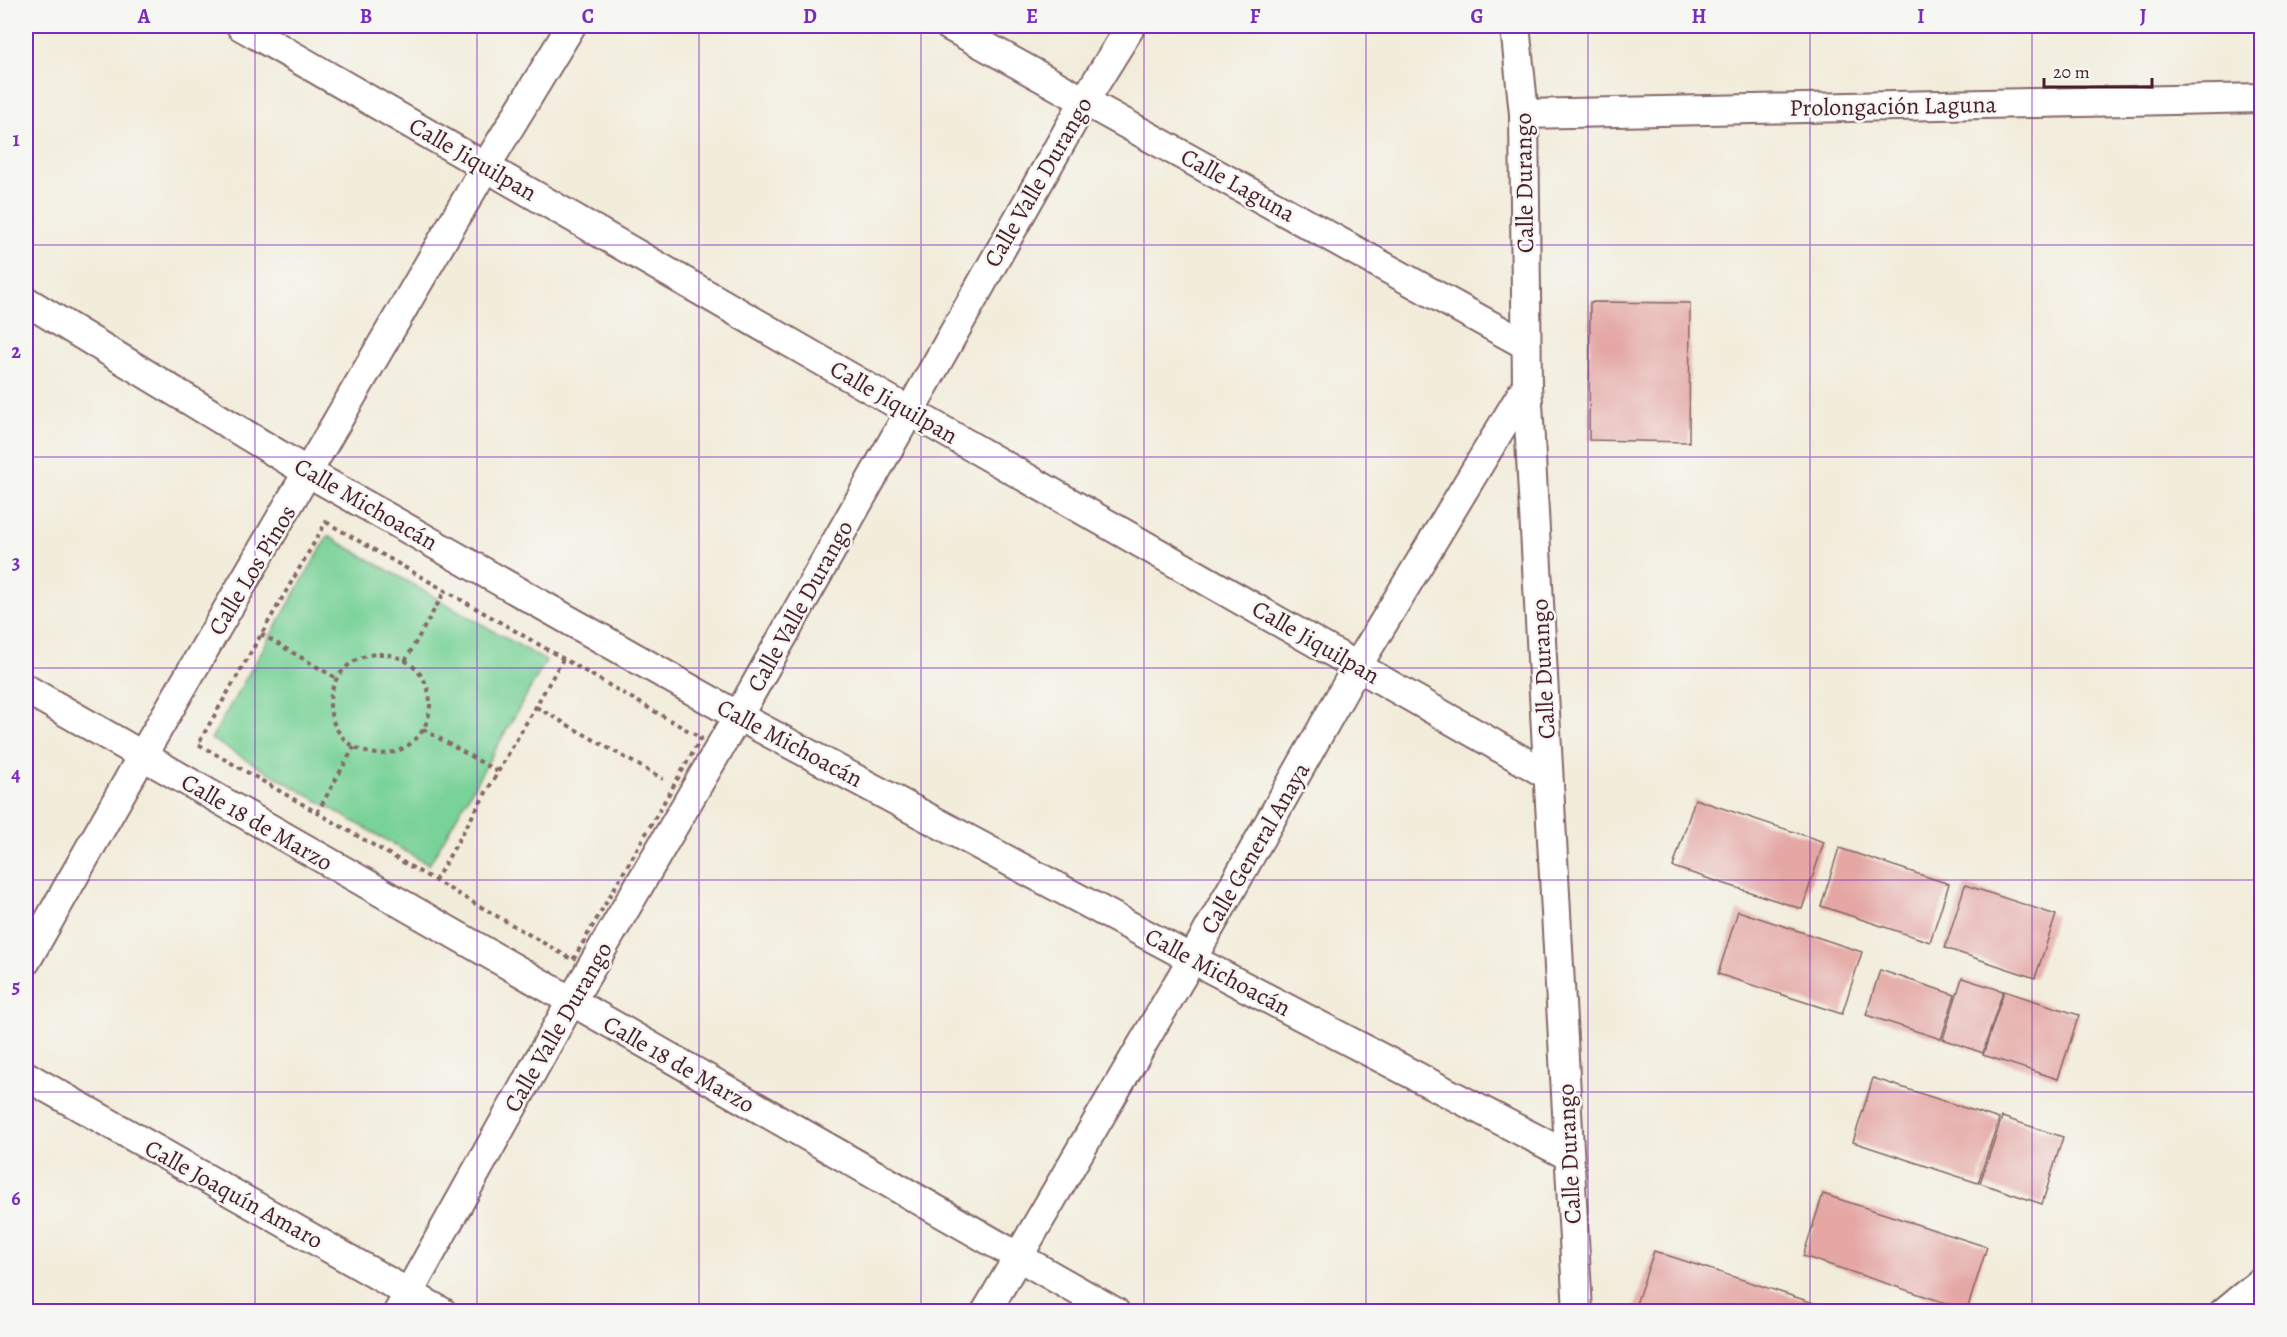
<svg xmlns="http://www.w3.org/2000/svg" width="2287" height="1337" font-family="Alegreya,serif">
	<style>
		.green { fill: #79d298; stroke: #627862; stroke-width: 1.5 }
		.building { fill: #e4a7a4 }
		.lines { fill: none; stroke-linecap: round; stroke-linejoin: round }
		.minor-casing { stroke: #856768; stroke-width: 32 }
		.path { stroke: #856768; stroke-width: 4; stroke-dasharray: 4.5 4.5; stroke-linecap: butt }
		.minor { stroke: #fff; stroke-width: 28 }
		.grid { fill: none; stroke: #7b2cbf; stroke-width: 1.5; stroke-opacity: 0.55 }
		.labels { text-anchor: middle; stroke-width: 5; stroke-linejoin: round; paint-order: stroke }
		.street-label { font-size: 24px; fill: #4a1f2b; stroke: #f6f6f2 }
		.neatline { fill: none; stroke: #7b2cbf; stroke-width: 2 }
		.grid-label { font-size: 20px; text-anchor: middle; font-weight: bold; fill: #7b2cbf }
	</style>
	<rect width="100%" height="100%" fill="#f6f6f2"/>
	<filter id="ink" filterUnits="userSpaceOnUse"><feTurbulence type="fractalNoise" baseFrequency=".0167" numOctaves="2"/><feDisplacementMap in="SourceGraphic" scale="12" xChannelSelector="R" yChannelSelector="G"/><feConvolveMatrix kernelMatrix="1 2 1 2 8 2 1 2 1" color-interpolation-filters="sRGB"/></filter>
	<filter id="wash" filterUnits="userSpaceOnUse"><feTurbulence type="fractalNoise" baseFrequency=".008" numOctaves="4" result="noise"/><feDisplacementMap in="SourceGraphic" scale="24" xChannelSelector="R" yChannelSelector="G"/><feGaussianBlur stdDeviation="1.35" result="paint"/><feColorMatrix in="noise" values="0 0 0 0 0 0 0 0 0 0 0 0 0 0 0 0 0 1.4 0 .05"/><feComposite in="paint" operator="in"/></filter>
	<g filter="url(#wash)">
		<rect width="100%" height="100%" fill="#f2ecda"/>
		<path class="green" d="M328,536L546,661L429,865L211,739Z"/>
		<g id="blocks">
			<g class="building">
				<path d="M1590,302L1690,303L1689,442L1589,440Z"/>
				<path d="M1695,799L1824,842L1802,909L1673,867Z"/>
				<path d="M1839,848L1949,884L1930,942L1821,906Z"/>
				<path d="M1965,885L2056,915L2035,978L1945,948Z"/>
				<path d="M1738,911L1862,952L1842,1014L1718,974Z"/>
				<path d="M1880,970L1955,995L1941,1039L1866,1015Z"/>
				<path d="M1962,978L2003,991L1983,1053L1943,1039Z"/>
				<path d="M2004,991L2079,1015L2058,1079L1983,1055Z"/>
				<path d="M1873,1078L1999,1119L1978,1183L1853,1142Z"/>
				<path d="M2002,1117L2063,1137L2042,1204L1980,1183Z"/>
				<path d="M1823,1194L1987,1247L1967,1310L1803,1256Z"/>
				<path d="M1654,1251L1826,1307L1825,1312H1649L1635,1307Z"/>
			</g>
		</g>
	</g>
	<g filter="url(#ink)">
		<use href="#blocks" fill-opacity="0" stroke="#856768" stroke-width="1.5"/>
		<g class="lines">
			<defs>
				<g id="minor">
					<path d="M241,26L909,411L1548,775"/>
					<path d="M949,26L1526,345"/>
					<path d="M1515,26L1524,114L1527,385L1578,1312"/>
					<path d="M1524,114L2262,98"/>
					<path d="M26,301L309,473L738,716L1192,959L1569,1156"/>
					<path d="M26,689L1115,1312"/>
					<path d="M26,961L142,756L486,166L571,26"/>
					<path d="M26,1076L442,1312"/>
					<path d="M398,1312L571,1002L738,716L1085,100L1131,26"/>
					<path d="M986,1312L1192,959L1358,665L1527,385"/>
					<path d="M2224,1312L2262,1281"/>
				</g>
			</defs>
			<use href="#minor" class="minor-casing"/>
			<g class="path">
				<path d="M326,522L701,738L573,960L198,744Z"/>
				<path d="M261,634L336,678"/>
				<circle cx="380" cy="704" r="50"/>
				<path d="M405,661L445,591"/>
				<path d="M536,707L663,779"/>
				<path d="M423,729L498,772"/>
				<path d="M317,813L354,747"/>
				<path d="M435,881L563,659"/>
			</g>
			<use href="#minor" class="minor"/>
		</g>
	</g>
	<path class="grid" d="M255,26V1312M477,26V1312M699,26V1312M921,26V1312M1144,26V1312M1366,26V1312M1588,26V1312M1810,26V1312M2032,26V1312M26,245H2262M26,457H2262M26,668H2262M26,880H2262M26,1092H2262"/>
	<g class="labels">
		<g class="street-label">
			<text transform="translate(1893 106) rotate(-1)" y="8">Prolongación Laguna</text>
			<text transform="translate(473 159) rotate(30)" y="8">Calle Jiquilpan</text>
			<text transform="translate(1038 182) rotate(-60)" y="8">Calle Valle Durango</text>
			<text transform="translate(1524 183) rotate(-91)" y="8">Calle Durango</text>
			<text transform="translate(1238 185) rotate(29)" y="8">Calle Laguna</text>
			<text transform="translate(894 402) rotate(30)" y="8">Calle Jiquilpan</text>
			<text transform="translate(366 504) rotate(30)" y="8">Calle Michoacán</text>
			<text transform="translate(252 570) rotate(-59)" y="8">Calle Los Pinos</text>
			<text transform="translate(800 606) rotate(-61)" y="8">Calle Valle Durango</text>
			<text transform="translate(1316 642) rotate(30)" y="8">Calle Jiquilpan</text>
			<text transform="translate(1543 669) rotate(-93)" y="8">Calle Durango</text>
			<text transform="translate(790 743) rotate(28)" y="8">Calle Michoacán</text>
			<text transform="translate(257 822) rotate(30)" y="8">Calle 18 de Marzo</text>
			<text transform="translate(1255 848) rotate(-60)" y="8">Calle General Anaya</text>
			<text transform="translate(1218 972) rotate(28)" y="8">Calle Michoacán</text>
			<text transform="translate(558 1027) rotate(-60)" y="8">Calle Valle Durango</text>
			<text transform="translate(679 1064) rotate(30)" y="8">Calle 18 de Marzo</text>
			<text transform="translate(1569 1154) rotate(-93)" y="8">Calle Durango</text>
			<text transform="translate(234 1194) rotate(29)" y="8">Calle Joaquín Amaro</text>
		</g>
	</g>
	<rect width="2287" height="1337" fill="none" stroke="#f6f6f2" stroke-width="66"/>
	<path d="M2044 78v9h108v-9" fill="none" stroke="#4a1f2b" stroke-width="3"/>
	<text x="2053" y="78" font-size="18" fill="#4a1f2b" stroke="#f6f6f2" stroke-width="4.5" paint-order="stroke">20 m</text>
	<rect x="33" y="33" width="2221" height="1271" class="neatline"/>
	<g class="grid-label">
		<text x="144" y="23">A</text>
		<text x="366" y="23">B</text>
		<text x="588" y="23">C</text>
		<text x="810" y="23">D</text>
		<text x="1032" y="23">E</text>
		<text x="1255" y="23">F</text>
		<text x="1477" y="23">G</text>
		<text x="1699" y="23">H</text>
		<text x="1921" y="23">I</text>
		<text x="2143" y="23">J</text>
		<text x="16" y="146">1</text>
		<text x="16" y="358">2</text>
		<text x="16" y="569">3</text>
		<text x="16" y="781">4</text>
		<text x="16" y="993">5</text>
		<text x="16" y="1205">6</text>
	</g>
</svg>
